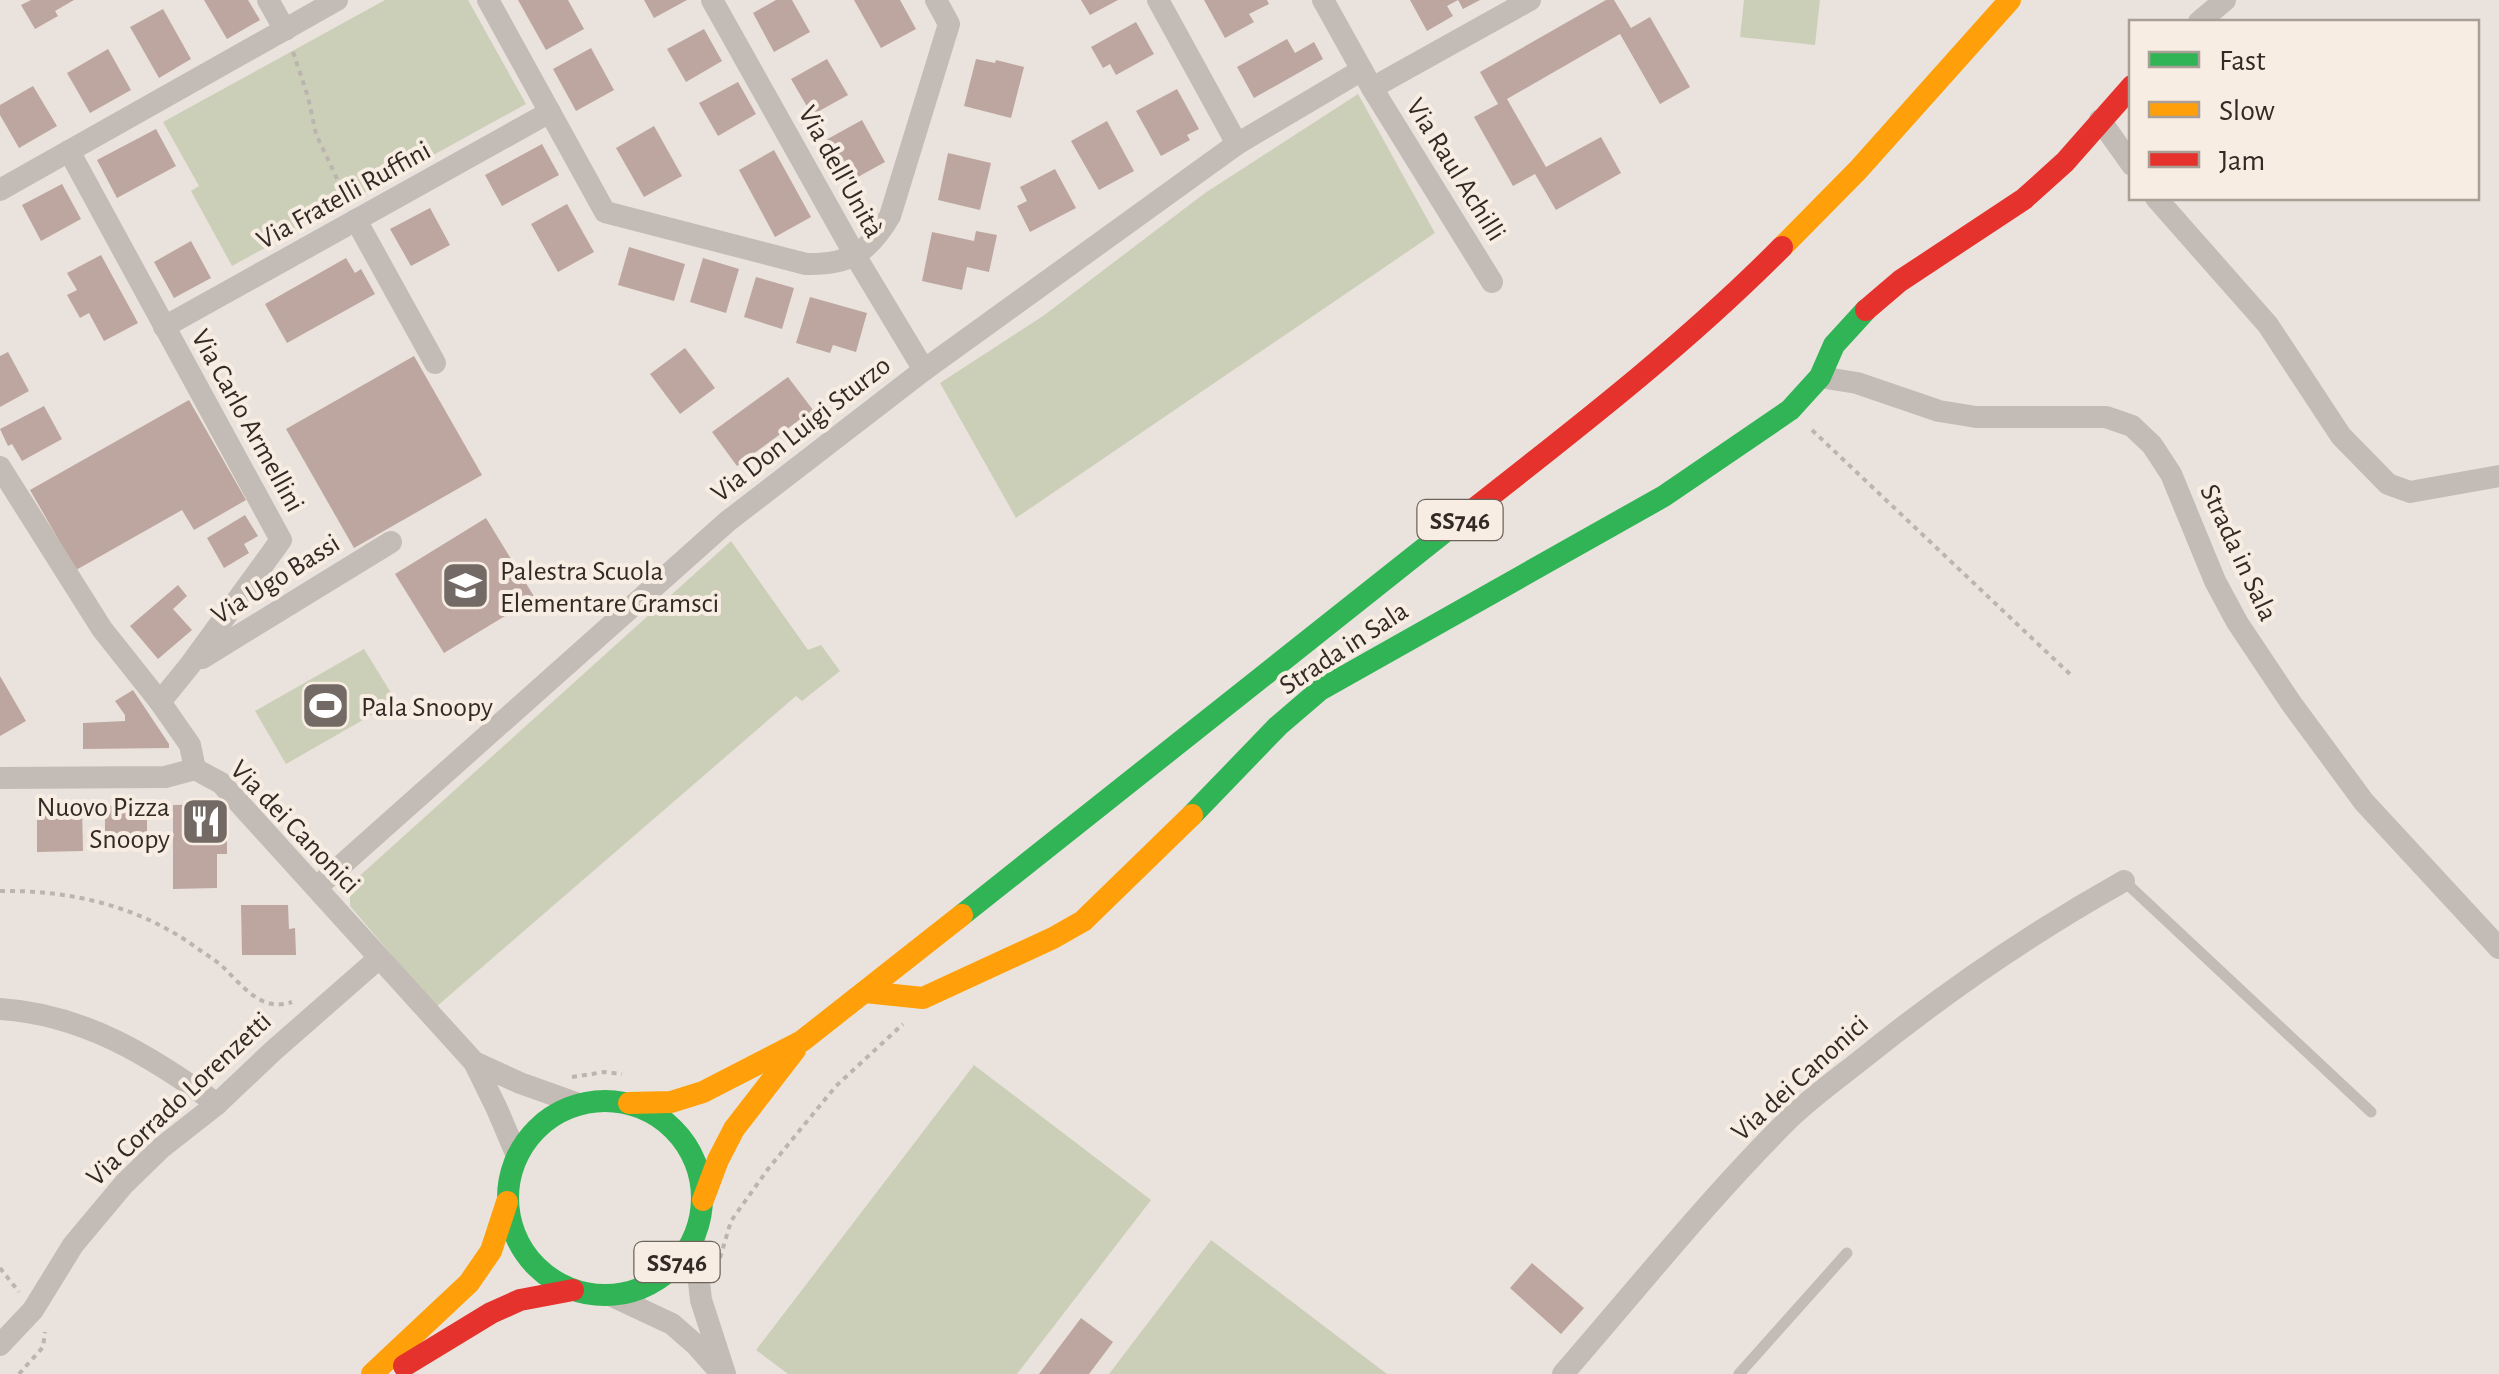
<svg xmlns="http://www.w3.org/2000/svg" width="2499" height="1374" font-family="'Alegreya Sans',sans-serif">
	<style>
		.green { fill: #cccfb7 }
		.building { fill: #bda69f }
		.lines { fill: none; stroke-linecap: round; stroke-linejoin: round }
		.path { stroke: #bbb4af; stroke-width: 4; stroke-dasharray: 5 5; stroke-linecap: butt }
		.lane { stroke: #c3bcb6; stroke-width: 11 }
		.street { stroke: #c3bcb6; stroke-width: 22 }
		.fast { stroke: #30b455; stroke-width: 22 }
		.slow { stroke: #ff9f0a; stroke-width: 22 }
		.jam { stroke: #e5322d; stroke-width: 22 }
		.labels { text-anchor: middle; stroke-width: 8; stroke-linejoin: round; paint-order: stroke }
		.shield { fill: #f8ede3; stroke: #6e645e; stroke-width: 2.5 }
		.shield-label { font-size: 25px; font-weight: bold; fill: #332925 }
		.street-label { font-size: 28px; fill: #332925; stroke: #f8ede3 }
		.poi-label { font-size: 28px; fill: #332925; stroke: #f8ede3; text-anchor: start }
	</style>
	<rect width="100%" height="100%" fill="#eae3dd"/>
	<g class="green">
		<path d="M385,0H468L526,104L232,266L191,191L199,186L163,122Z"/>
		<path d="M1744,0H1820L1815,45L1740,37Z"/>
		<path d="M1358,94L1435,233L1016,518L940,383L1043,316L1205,193Z"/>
		<path d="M731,541L808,650L821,645L840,671L802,701L796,696L436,1007L350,906V891L355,880Z"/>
		<path d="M364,649L396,701L286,764L255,711Z"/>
		<path d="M974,1065L1151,1200L1017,1374H788L756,1350Z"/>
		<path d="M1211,1240L1387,1374H1109Z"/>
	</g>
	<g class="building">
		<path d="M31,0H74L55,11L58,16L35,29L21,5Z"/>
		<path d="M204,0H248L260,20L227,39Z"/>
		<path d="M518,0H568L584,29L546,50Z"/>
		<path d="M644,0H687L654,18Z"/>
		<path d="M776,0H792L810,32L774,52L753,13Z"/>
		<path d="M854,0H900L916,29L881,48Z"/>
		<path d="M1081,0H1118L1090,15Z"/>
		<path d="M1204,0H1267L1269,4L1249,14L1254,22L1225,38Z"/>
		<path d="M1410,0H1480L1463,9L1458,0L1447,6L1453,16L1427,31Z"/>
		<path d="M1606,0H1614L1631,28L1650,17L1690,87L1660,104L1620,34L1507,99L1546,167L1601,137L1621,173L1556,210L1535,174L1513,186L1474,117L1498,104L1480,72Z"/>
		<path d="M163,9L191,59L159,78L130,27Z"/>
		<path d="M1136,22L1154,54L1116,75L1110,64L1103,68L1091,47Z"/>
		<path d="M704,29L722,61L686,82L667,49Z"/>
		<path d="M1287,39L1295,53L1314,42L1323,59L1254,98L1237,67Z"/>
		<path d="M591,48L614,90L576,111L553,69Z"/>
		<path d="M108,49L131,90L90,113L67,73Z"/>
		<path d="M827,59L848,95L812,115L791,79Z"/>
		<path d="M976,59L995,63L996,60L1024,67L1011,118L964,106Z"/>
		<path d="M738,82L756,114L718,136L699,103Z"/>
		<path d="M33,86L57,126L19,148L0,115V105Z"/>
		<path d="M1177,89L1199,129L1187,135L1190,140L1161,156L1136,111Z"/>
		<path d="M862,120L885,162L847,183L824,141Z"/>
		<path d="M1107,121L1134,171L1099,190L1071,141Z"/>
		<path d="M654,126L682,176L644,197L616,148Z"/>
		<path d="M156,129L176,166L117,198L97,160Z"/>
		<path d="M542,144L559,175L502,206L485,175Z"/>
		<path d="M774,150L811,217L775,237L739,170Z"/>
		<path d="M948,153L991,163L980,210L938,200Z"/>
		<path d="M1055,169L1076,208L1030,232L1017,206L1027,201L1020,187Z"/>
		<path d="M62,184L81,219L41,241L22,205Z"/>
		<path d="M567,204L594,252L558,272L531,224Z"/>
		<path d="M430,208L450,245L411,266L390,229Z"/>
		<path d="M976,231L997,235L989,272L967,267L962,290L922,281L932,232L974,241Z"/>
		<path d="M191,241L211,278L174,298L154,262Z"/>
		<path d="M629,247L685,264L674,301L618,285Z"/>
		<path d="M101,255L138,323L104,341L89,313L80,318L67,295L77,290L67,273Z"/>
		<path d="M346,258L355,273L361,269L375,294L287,343L265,304Z"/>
		<path d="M703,258L739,269L726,313L690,302Z"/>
		<path d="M756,277L794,288L782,329L744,317Z"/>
		<path d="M810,297L867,313L856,352L833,345L830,353L796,343Z"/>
		<path d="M685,348L715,388L680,414L650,374Z"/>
		<path d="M8,352L29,391L0,407V356Z"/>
		<path d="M414,356L482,475L354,548L286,429Z"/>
		<path d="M788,377L813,410L737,466L712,432Z"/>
		<path d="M189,400L246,500L194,530L182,510L76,570L30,490Z"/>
		<path d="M44,406L62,439L22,461L12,444L8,446L0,429Z"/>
		<path d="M245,515L258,536L244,544L249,553L224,568L207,538Z"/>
		<path d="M486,518L535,598L444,653L395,574Z"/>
		<path d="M178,585L187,596L173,609L192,630L158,659L130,626Z"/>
		<path d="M0,676L26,721L0,736Z"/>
		<path d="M133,690L169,744V748L83,749V723L125,721V715L115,701Z"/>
		<path d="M217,804V817H227V854H217V888L173,889V805Z"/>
		<path d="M147,805V848H105V806Z"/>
		<path d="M37,807H82L83,851L37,852Z"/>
		<path d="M241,905H288L289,929L295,928L296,955H242Z"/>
		<path d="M1532,1263L1584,1308L1561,1334L1510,1288Z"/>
		<path d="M1081,1318L1113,1342L1089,1374H1039Z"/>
	</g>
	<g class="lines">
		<g class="path">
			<path d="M293,52L308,97L316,134L346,198"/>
			<path d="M1812,430L2073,677"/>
			<path d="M0,891C71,890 139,906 197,948C205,954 214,959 222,966C242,985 261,1013 292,1002"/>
			<path d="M572,1077L604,1072L622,1074"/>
			<path d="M720,1258L731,1221L768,1169L836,1086L903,1024"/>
			<path d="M0,1268L19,1292"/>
			<path d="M19,1374L43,1347L45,1332"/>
		</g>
		<g class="lane">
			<path d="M2124,881L2371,1112"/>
			<path d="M1739,1374L1847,1253"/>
		</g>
		<g class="street">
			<path d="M268,0L285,30"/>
			<path d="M488,0L605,212L806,264C849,265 868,253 890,216L949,24L936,0"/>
			<path d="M712,0L856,257L924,370"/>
			<path d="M1158,0L1237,144"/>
			<path d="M1323,0L1372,88L1492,282"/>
			<path d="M2199,22L2225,0"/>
			<path d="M1372,88L1530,0"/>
			<path d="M2100,120L2132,165"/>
			<path d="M69,151L281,540L190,665L160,702"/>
			<path d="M0,190L337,0"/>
			<path d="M2156,198L2268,325L2341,436L2388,484L2410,492L2499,476"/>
			<path d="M356,220L435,363"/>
			<path d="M164,327L550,112"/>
			<path d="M1820,377L1857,383L1939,411L1976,417H2106L2132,426L2152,445L2171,474L2215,581L2237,622L2291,703L2364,802L2499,948"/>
			<path d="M0,467L102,629L160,702L190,745L195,769"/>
			<path d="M202,658L391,542"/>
			<path d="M195,769L221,783L474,1062L497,1109L517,1156"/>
			<path d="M0,778L165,777L195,769"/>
			<path d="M317,887L728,521L924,370L1237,144L1362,70"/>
			<path d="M0,1009C83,1014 151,1056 217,1104"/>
			<path d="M474,1062L520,1083L579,1104"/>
			<path d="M694,1237L701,1300L725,1374"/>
			<path d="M610,1295L672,1324L696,1345L720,1372"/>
			<path d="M0,1345L33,1310L73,1245L124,1184L161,1148L217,1104L273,1051L378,959"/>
			<path d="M1563,1374C1637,1289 1710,1197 1790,1118C1812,1097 1837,1079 1861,1060C1944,993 2031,933 2124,881"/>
		</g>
		<g class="fast">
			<path d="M1192,815L1278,726L1320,690L1664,496L1790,410L1820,377L1834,345L1866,310"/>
			<path d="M962,915L1456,523"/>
			<circle cx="605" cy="1198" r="97"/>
		</g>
		<g class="slow">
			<path d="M1782,247L1858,170L2010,0"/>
			<path d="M865,992L923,998L1053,938L1083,921L1192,815"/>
			<path d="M629,1103L671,1102L703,1092L802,1041L962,915"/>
			<path d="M703,1200L718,1160L734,1129L795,1050"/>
			<path d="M372,1374L469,1283L491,1251L507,1202"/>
		</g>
		<g class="jam">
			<path d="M1866,310L1900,281L2024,199L2065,162L2132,86"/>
			<path d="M1456,523C1568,435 1682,348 1782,247"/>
			<path d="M404,1366L491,1313L520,1300L573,1290"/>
		</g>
	</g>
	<defs>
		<symbol id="school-square" viewBox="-11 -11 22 22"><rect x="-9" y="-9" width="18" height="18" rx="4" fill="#736a65" stroke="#f8ede3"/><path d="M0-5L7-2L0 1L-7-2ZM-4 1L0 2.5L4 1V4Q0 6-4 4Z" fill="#fff"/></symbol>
		<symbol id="stadium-square" viewBox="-11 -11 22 22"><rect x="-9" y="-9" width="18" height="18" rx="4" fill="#736a65" stroke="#f8ede3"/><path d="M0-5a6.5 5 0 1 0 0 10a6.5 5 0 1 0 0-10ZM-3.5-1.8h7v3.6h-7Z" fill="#fff"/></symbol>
		<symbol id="restaurant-square" viewBox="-11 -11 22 22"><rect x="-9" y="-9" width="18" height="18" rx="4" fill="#736a65" stroke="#f8ede3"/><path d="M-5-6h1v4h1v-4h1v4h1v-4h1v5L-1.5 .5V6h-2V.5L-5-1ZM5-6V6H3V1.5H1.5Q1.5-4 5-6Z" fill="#fff"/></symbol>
	</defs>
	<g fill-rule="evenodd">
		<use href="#school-square" x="438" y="558" width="55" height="55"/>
		<use href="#stadium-square" x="298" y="678" width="55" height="55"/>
		<use href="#restaurant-square" x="178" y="794" width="55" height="55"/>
	</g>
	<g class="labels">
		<g class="shield">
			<rect x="1417.5" y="500" width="85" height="40" rx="8"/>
			<rect x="634.5" y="1242" width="85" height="40" rx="8"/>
		</g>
		<g class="shield-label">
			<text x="1460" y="529">SS746</text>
			<text x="677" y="1271">SS746</text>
		</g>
		<g class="street-label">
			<text transform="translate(1457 169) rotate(58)" y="10">Via Raul Achilli</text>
			<text transform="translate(842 171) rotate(61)" y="10">Via dell'Unità</text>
			<text transform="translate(343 194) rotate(-29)" y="10">Via Fratelli Ruffini</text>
			<text transform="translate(249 420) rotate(61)" y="10">Via Carlo Armellini</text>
			<text transform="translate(800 428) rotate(-38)" y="10">Via Don Luigi Sturzo</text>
			<text transform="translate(2240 552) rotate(65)" y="10">Strada in Sala</text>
			<text transform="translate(275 578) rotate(-32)" y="10">Via Ugo Bassi</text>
			<text transform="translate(1343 647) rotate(-33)" y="10">Strada in Sala</text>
			<text transform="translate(296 826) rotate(46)" y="10">Via dei Canonici</text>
			<text transform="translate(1799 1077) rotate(-42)" y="10">Via dei Canonici</text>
			<text transform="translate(178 1098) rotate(-43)" y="10">Via Corrado Lorenzetti</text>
		</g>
		<g class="poi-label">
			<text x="500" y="580">Palestra Scuola<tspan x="500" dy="32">Elementare Gramsci</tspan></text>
			<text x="361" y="716">Pala Snoopy</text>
			<text x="170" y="816" text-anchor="end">Nuovo Pizza<tspan x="170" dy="32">Snoopy</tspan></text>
		</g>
	</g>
	<rect x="2129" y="20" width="350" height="180" fill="#f8ede3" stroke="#a99f97" stroke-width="2.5"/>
	<rect x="2149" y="52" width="50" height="15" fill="#30b455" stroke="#a99f97" stroke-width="2.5"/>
	<text x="2219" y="70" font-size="30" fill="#332925">Fast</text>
	<rect x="2149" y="102" width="50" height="15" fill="#ff9f0a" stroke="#a99f97" stroke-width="2.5"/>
	<text x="2219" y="120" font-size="30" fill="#332925">Slow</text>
	<rect x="2149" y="152" width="50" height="15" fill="#e5322d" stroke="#a99f97" stroke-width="2.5"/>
	<text x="2219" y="170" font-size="30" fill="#332925">Jam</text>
</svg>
